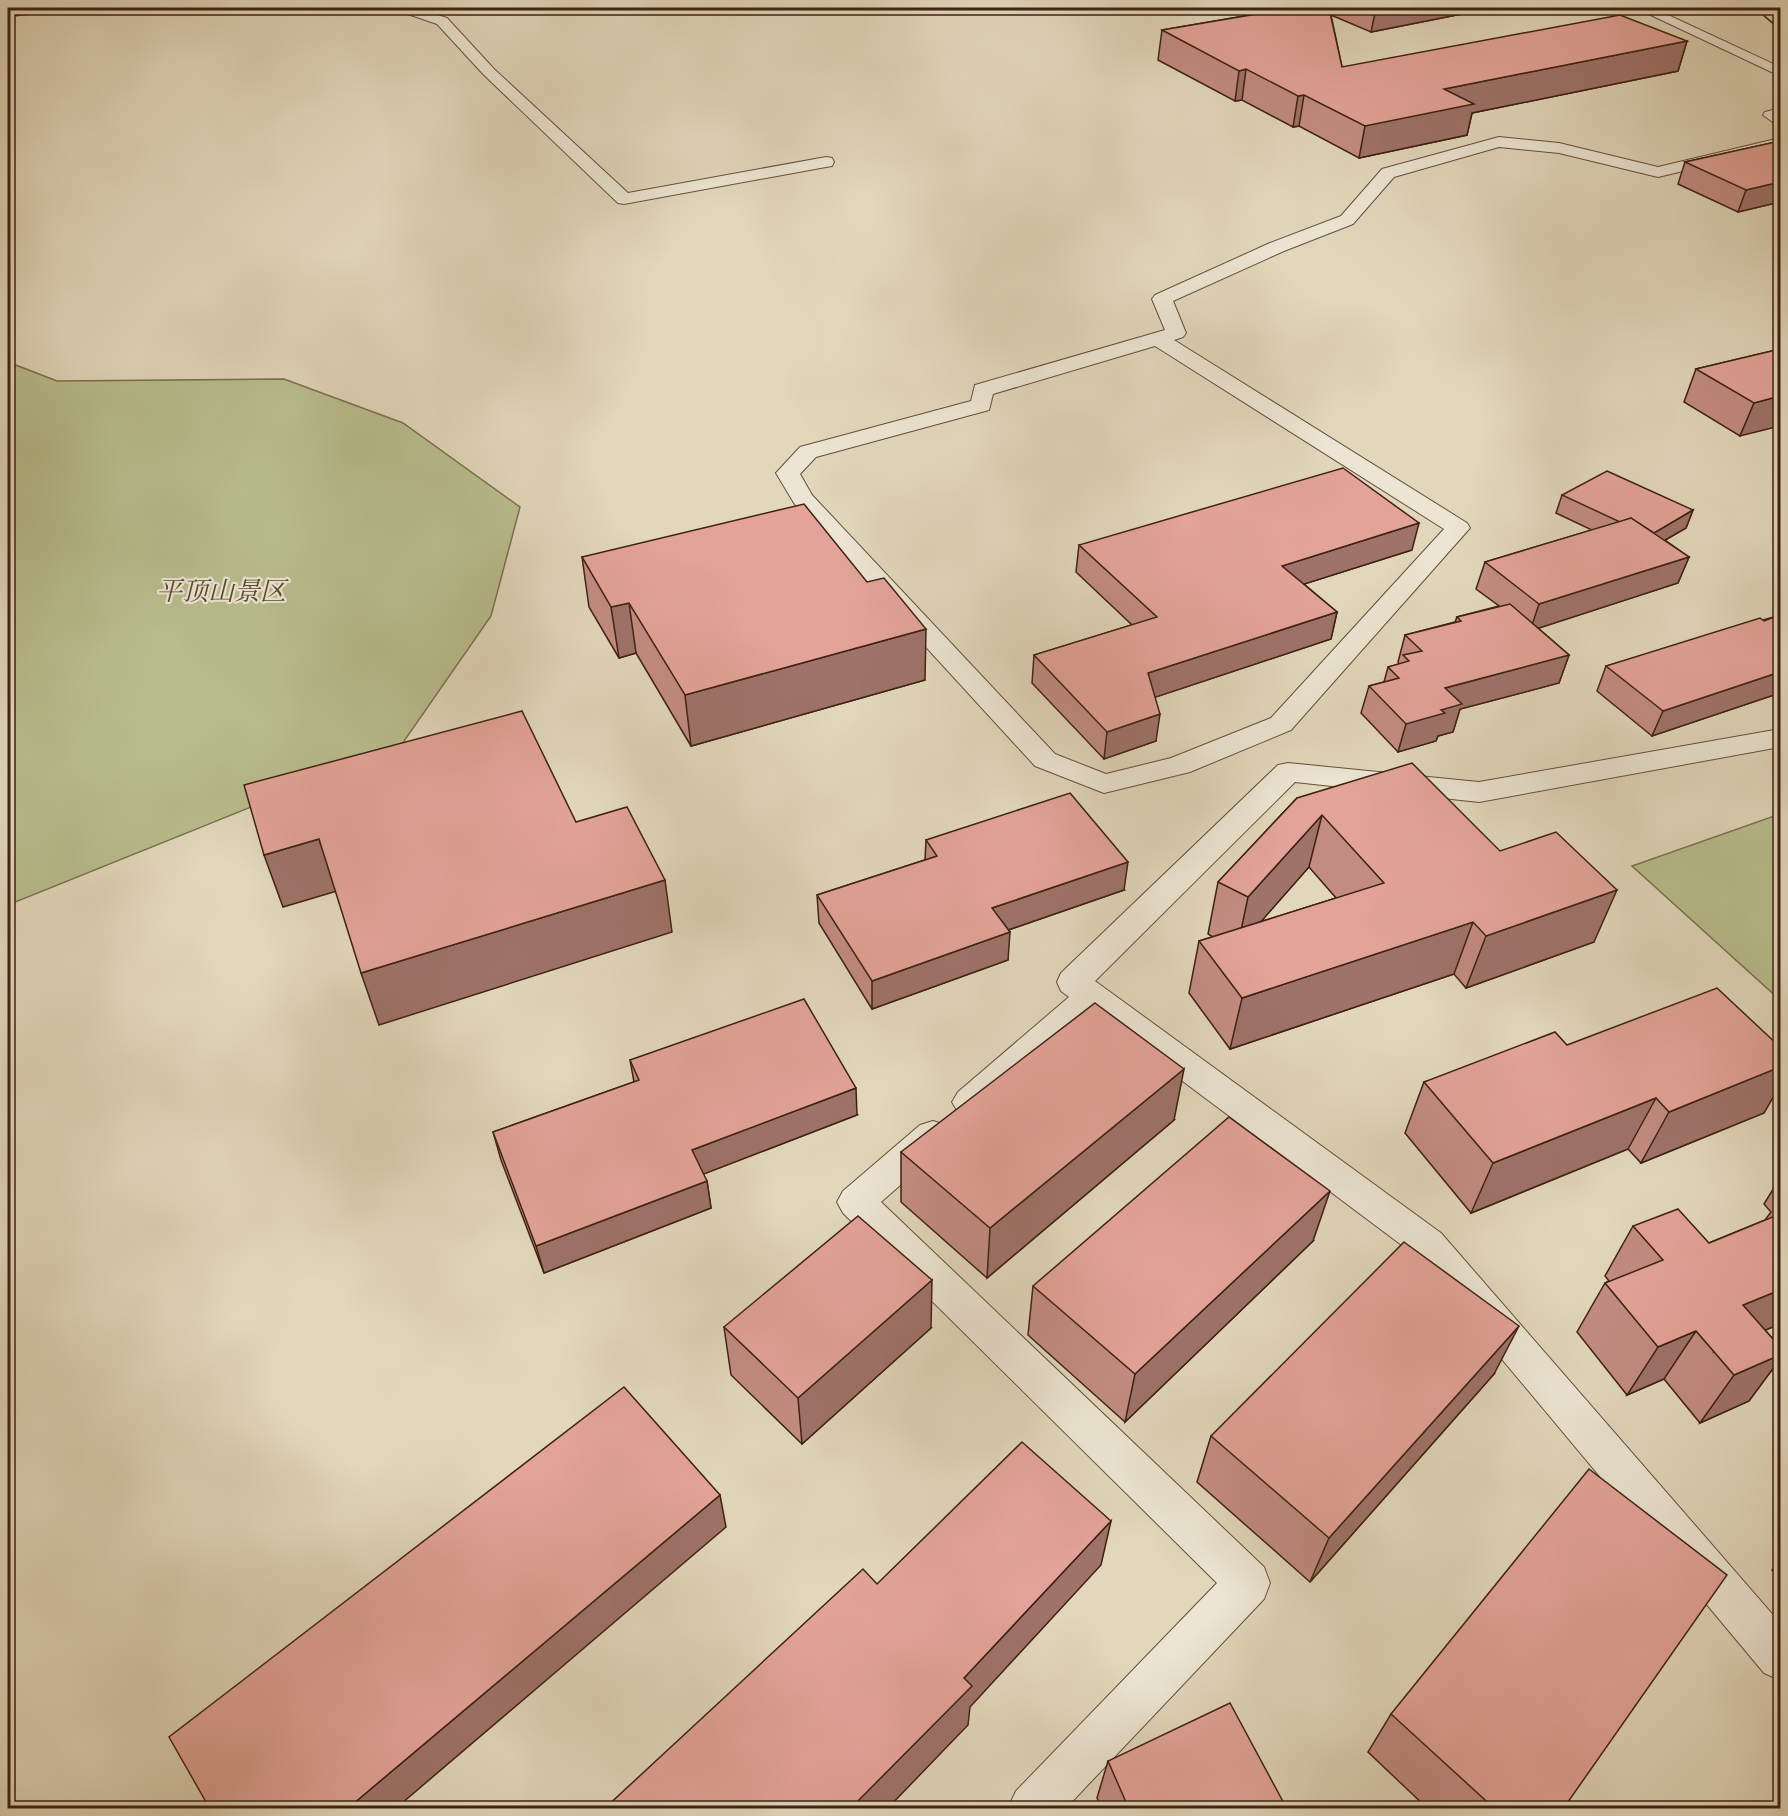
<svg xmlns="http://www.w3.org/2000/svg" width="1788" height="1816" font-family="Cardo,'Noto Serif SC',serif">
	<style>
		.green { fill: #b8bd8d; stroke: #7a6f50; stroke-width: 1.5 }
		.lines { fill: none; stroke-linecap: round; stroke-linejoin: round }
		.minor-casing { stroke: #664e3c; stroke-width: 2 }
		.secondary-casing { stroke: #3d2112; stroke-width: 3 }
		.trunk-casing { stroke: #3d2112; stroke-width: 3 }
		.minor { fill: #ece5d3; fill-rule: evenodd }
		.secondary { fill: #ece5d3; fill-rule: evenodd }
		.trunk { fill: #e2d7bb; fill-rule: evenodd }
		.wall { fill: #c38c83; stroke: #3d2112; stroke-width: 1.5; fill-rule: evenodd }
		.shaded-wall { fill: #9f726a; stroke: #3d2112; stroke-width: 1.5 }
		.building { fill: #e3a398; stroke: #3d2112; stroke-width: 1.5 }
		.labels { text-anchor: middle; stroke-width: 4.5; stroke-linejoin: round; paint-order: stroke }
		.park-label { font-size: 26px; font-style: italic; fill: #5c4831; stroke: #ece5d3 }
	</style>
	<rect width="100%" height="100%" fill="#e2d7bb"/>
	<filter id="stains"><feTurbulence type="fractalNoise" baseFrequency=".00333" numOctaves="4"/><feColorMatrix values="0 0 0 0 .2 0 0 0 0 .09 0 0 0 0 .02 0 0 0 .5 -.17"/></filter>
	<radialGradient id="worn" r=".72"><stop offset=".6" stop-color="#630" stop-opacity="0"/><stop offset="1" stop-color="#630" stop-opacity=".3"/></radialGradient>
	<g class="green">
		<path d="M8,362L57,381L284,379L403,423L520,507L491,616L400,747L8,905Z"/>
		<path d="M1780,814V1000L1632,866Z"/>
	</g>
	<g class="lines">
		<defs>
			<g id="minor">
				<path d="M397,8H416L447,18L494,69L628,193L826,157L832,158L834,162L832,166L826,167L624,204L618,203L484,75L437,24L399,11Z"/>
				<path d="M1636,8H1653L1780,67V76Z"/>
				<path d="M1780,108V125L1774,123L1763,115L1765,112Z"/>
				<path d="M1499,137L1559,143L1658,167L1780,138V148L1658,177L1559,153L1499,147L1394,177L1353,224L1284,251L1173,301L1186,333L1183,337L1174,340L1467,523L1470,528L1291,730L1190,772L1104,793L1035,766L794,503L776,473L800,447L971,401L975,385L1165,330L1152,299L1155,295L1270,243L1341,216L1382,169ZM1155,346L1444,529L1271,718L1171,758L1106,774L1055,754L812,495L800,474L816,457L989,410L993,394Z"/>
				<path d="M1780,729V747L1479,802L1295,782L1095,981L1441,1233L1780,1623V1680L1764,1673L1415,1255L1093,1014L982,1112L970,1116L958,1112L952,1102L958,1092L1069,997L1061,991L1057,982L1061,973L1278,765L1288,763L1479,782Z"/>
				<path d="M933,1121L946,1125L951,1135L946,1145L881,1202L1264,1567L1270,1583L1264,1599L1066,1808H1008L1016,1791L1217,1583L843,1213L837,1202L843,1191L920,1125Z"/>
			</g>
			<path id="secondary" d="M8,8H47L40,12L8,16Z"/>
			<path id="trunk" d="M1756,8H1772L1780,14V25L1775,24Z"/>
		</defs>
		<use href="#minor" class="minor-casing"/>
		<use href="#secondary" class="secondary-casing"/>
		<use href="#trunk" class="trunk-casing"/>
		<use href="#minor" class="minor"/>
		<use href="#secondary" class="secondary"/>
		<use href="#trunk" class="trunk"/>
	</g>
	<g class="wall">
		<path d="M1292,8H1492L1371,32L1331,15L1342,67L1687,41L1678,71L1472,113L1467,135L1359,158L1299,126L1293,127L1242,100L1235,101L1158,60L1162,30Z"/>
		<path d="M1780,141V202L1738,212L1678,184L1685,162Z"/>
		<path d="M1780,349L1740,436L1684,402L1696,369Z"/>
		<path d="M1562,495L1693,510L1686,528L1665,540L1689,557L1678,583L1538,628L1569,655L1559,683L1460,709L1453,732L1438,736L1436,741L1398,752L1361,713L1369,686L1384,682L1388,667L1399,664L1398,662L1405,635L1455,622L1457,617L1499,606L1476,589L1485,562L1592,530L1556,513Z"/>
		<path d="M1079,545L1412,550L1304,584L1337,612L1331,639L1155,697L1156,741L1104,759L1032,683L1034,655L1132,625L1076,572Z"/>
		<path d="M582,557L867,582L925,680L691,746L636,653L619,658L589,607Z"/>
		<path d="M1780,615V693L1652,736L1597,691L1606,666Z"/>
		<path d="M1297,798L1500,851L1594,942L1466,988L1454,974L1230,1049L1189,993L1199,941L1213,937L1208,934L1218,882ZM1309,867L1336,898L1260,922Z"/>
		<path d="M926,840L1124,890L1008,930V960L872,1009L819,923L817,895L925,860Z"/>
		<path d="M1567,1045L1780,1047V1085L1764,1113L1641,1163L1628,1149L1471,1213L1405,1133L1424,1082Z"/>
		<path d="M630,1060L857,1115L703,1174L707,1181L711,1208L544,1273L501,1160L493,1132L634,1082Z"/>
		<path d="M1174,1120L987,1278L901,1202V1152Z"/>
		<path d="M1780,1178V1324L1765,1330L1780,1347V1359L1749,1401L1700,1423L1664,1379L1627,1395L1577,1332L1605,1283L1609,1281L1605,1276L1633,1226L1709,1243L1765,1220L1771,1212L1764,1204Z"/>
		<path d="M1313,1241L1125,1422L1028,1335L1033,1286Z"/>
		<path d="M724,1327L931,1328L802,1444L731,1375Z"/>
		<path d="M1494,1374L1310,1582L1197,1482L1211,1436Z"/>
		<path d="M1780,1560V1581L1772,1570Z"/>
		<path d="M1391,1714L1563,1809H1428L1368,1752Z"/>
		<path d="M1108,1761L1287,1809H1102L1097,1798Z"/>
	</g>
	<g class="shaded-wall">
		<path d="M1376,8H1492L1371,32Z"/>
		<path d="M1687,41L1678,71L1472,113L1467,135L1359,158L1365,126L1444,89Z"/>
		<path d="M1246,69L1242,100L1235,101L1239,71Z"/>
		<path d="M1304,95L1299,126L1293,127L1298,96Z"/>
		<path d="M1780,182V202L1738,212L1746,190Z"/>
		<path d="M1780,396V426L1740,436L1754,403Z"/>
		<path d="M1693,510L1686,528L1643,553L1650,535Z"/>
		<path d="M1419,523L1412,550L1276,593L1282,566Z"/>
		<path d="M1689,557L1678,583L1530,631L1539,604Z"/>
		<path d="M629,603L636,653L619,658L611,607Z"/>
		<path d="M1337,612L1331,639L1144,701L1148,673Z"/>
		<path d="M926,629L925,680L691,746L685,695Z"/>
		<path d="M1569,655L1559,683L1460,709L1453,732L1438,736L1436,741L1398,752L1406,724L1445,688Z"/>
		<path d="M1780,672V693L1652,736L1663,711Z"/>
		<path d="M1160,714L1156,741L1104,759L1107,732Z"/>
		<path d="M1322,815L1309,867L1237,949L1248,897Z"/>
		<path d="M319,839L337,891L283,907L264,855Z"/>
		<path d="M1128,862L1124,890L991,936L992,908Z"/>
		<path d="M665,880L672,932L379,1025L361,973Z"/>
		<path d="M1617,890L1594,942L1466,988L1486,936Z"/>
		<path d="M1473,922L1454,974L1230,1049L1242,998Z"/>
		<path d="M1010,932L1008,960L872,1009V981Z"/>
		<path d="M1780,1067V1085L1764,1113L1641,1163L1669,1112Z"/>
		<path d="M1184,1069L1174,1120L987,1278L990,1228Z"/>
		<path d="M856,1088L857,1115L696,1177L692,1150Z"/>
		<path d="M1656,1098L1628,1149L1471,1213L1493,1163Z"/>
		<path d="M707,1181L711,1208L544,1273L536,1246Z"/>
		<path d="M1330,1191L1313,1241L1125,1422L1135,1374Z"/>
		<path d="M932,1280L931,1328L802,1444L798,1398Z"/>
		<path d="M1780,1290V1324L1714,1352L1743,1305Z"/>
		<path d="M1519,1326L1494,1374L1310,1582L1329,1538Z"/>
		<path d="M1696,1331L1664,1379L1627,1395L1658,1347Z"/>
		<path d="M1780,1355V1359L1749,1401L1700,1423L1734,1375Z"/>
		<path d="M720,1495L726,1527L395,1809H347Z"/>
		<path d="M1111,1521L1101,1565L970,1707L968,1725L887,1809H850L964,1678Z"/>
	</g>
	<g class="building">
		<path d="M1292,8H1329L1342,67L1620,15L1687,41L1444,89L1474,104L1365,126L1304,95L1298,96L1246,69L1239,71L1162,30Z"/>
		<path d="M1780,141V182L1746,190L1685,162Z"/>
		<path d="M1780,349V396L1754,403L1696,369Z"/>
		<path d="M1343,468L1419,523L1282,566L1337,612L1148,673L1160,714L1107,732L1034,655L1157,617L1079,545Z"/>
		<path d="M1607,471L1693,510L1654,533L1631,518L1620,522L1562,495Z"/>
		<path d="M804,504L867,582L884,578L926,629L685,695L629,603L611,607L582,557Z"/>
		<path d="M1631,518L1689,557L1539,604L1485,562Z"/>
		<path d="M1510,604L1569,655L1445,688L1462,704L1441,710L1445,713L1406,724L1369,686L1399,678L1388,667L1409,661L1403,655L1422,651L1405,635L1461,621L1457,617Z"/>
		<path d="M1780,615V672L1663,711L1606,666L1760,618L1764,621Z"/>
		<path d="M522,711L576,822L627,807L665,880L361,973L319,839L264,855L244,785Z"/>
		<path d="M1412,763L1500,851L1556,832L1617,890L1486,936L1473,922L1242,998L1199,941L1384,883L1322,815L1248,897L1218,882L1297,798Z"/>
		<path d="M1070,793L1128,862L992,908L1010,932L872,981L817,895L937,856L926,840Z"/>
		<path d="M1717,988L1780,1047V1067L1669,1112L1656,1098L1493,1163L1424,1082L1555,1032L1567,1045Z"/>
		<path d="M804,999L856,1088L692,1150L707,1181L536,1246L493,1132L639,1080L630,1060Z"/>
		<path d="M1095,1003L1184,1069L990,1228L901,1152Z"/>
		<path d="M1229,1117L1330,1191L1135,1374L1033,1286Z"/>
		<path d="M1780,1204V1212L1775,1206Z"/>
		<path d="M1678,1209L1709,1243L1780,1214V1290L1743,1305L1780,1347V1355L1734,1375L1696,1331L1658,1347L1605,1283L1663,1260L1633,1226Z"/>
		<path d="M858,1216L932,1280L798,1398L724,1327Z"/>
		<path d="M1404,1242L1519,1326L1329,1538L1211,1436Z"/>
		<path d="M624,1387L720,1495L347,1809H210L169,1737Z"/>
		<path d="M1022,1442L1111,1521L964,1678L972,1686L850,1809H604L863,1569L877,1584Z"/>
		<path d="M1589,1469L1727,1575L1563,1809H1495L1391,1714Z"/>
		<path d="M1230,1703L1287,1809H1129L1108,1761Z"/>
	</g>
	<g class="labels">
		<g class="park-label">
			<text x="221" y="600">平顶山景区</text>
		</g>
	</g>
	<rect width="1788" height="1816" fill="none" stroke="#e2d7bb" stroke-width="30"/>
	<rect x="9" y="9" width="1770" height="1798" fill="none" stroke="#3d2112" stroke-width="3"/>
	<rect x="15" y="15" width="1758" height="1786" fill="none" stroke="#3d2112" stroke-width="1.5"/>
	<rect width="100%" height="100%" filter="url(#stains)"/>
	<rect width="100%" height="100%" fill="url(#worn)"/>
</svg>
